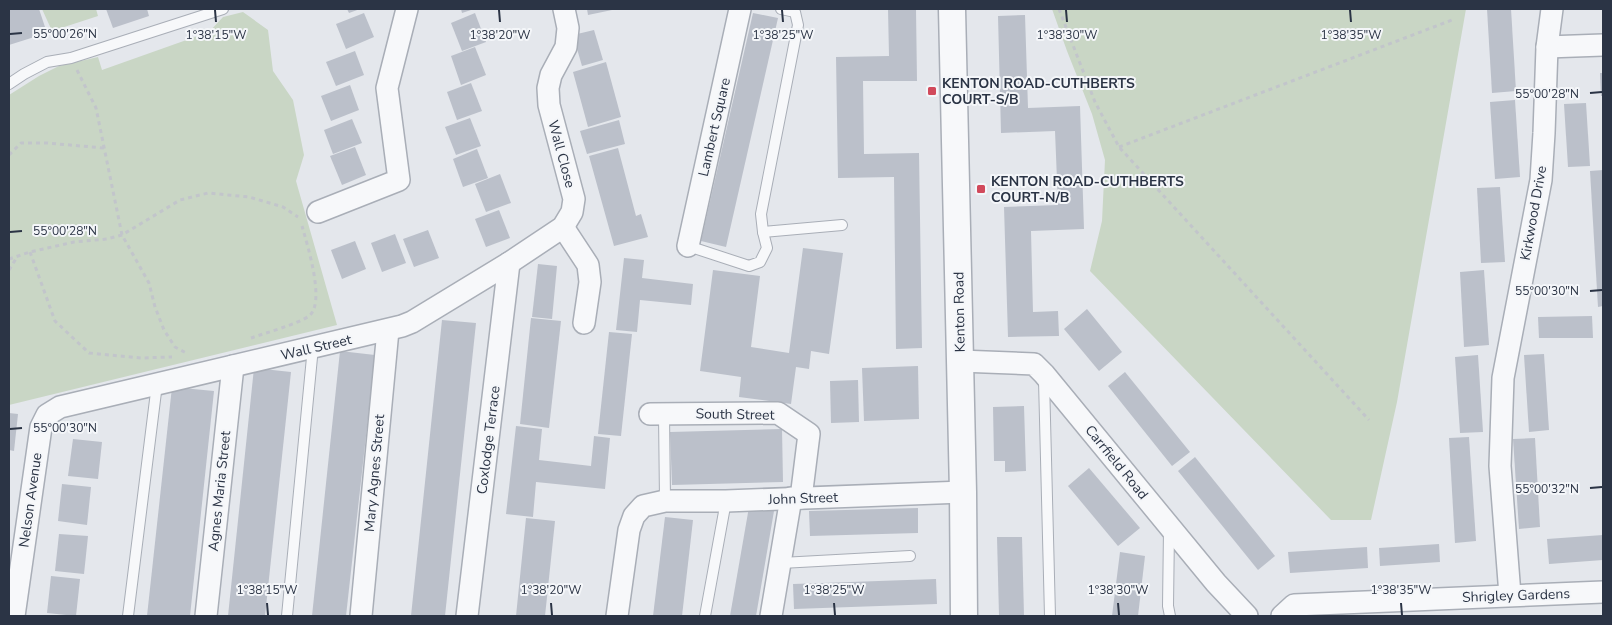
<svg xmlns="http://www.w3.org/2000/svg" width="1612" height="625" font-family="'Nunito Sans',sans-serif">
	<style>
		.green { fill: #c9d6c5 }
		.building { fill: #bbc0ca }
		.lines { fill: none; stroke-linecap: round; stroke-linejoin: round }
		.service-casing { stroke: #a9aeb7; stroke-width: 12 }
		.minor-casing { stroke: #a9aeb7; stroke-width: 24 }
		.tertiary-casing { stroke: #a9aeb7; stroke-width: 29 }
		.path { stroke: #c2c5cb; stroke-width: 3; stroke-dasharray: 4 4; stroke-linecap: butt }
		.service { stroke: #f7f8fa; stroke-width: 10 }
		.minor { stroke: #f7f8fa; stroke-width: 21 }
		.tertiary { stroke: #f7f8fa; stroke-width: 26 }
		.ticks { fill: none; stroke: #2b3445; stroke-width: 2 }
		.poi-dot { fill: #d1495b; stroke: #f4f6f9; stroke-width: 2 }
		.labels { text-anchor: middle; stroke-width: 4; stroke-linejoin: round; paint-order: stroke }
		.poi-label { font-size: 14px; font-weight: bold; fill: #2b3445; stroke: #f4f6f9; text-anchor: start }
		.street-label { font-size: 14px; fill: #2b3445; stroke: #f4f6f9 }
		.ticks-label { font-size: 12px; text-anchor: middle; fill: #2b3445; stroke: #f4f6f9; stroke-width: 4; stroke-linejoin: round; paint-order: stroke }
	</style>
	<rect width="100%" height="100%" fill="#e4e7ec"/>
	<g class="green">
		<path d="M42,9H96L98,16L52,31Z"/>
		<path d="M1052,9H1466L1397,402L1371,520H1331L1090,271L1102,221L1105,160L1092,114L1067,51Z"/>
		<path d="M243,12L268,30L273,71L293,100L304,155L296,181L337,325L9,405V95L39,76L59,66L98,57L102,70L209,32L223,17Z"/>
	</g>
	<g class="building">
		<path d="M9,9H39L47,33L9,45Z"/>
		<path d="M106,9H147L149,16L113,28Z"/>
		<path d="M347,9H360L349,13Z"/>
		<path d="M461,9H474L462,13Z"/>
		<path d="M587,9H612V10L588,15Z"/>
		<path d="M888,9H916L917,81H863L864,154L919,153L922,348L896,349L894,177L838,178L836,57L889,56Z"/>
		<path d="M1487,9H1511L1516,91L1492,93Z"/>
		<path d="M364,13L374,37L346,49L336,24Z"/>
		<path d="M475,13L486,42L462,51L451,23Z"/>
		<path d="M753,13L778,18L726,247L701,241Z"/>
		<path d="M1025,15L1028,108L1080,106L1084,229L1031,231L1033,312L1058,311L1059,336L1008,337L1004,207L1058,205L1055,131L1001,133L998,16Z"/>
		<path d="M594,30L603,60L582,66L573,35Z"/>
		<path d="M475,47L486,75L461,85L451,56Z"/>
		<path d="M355,51L364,75L336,86L326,62Z"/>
		<path d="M606,62L621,117L588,127L573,72Z"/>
		<path d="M1600,73H1603V96H1601Z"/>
		<path d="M471,83L482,111L457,120L447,92Z"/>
		<path d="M350,85L359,110L331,121L321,96Z"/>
		<path d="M1515,100L1520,177L1495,179L1490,102Z"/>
		<path d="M1586,103L1590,166L1568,167L1564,104Z"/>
		<path d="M470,118L481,146L456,155L445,127Z"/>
		<path d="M352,119L362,143L333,154L324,130Z"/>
		<path d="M619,120L625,144L587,154L580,131Z"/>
		<path d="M355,147L366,175L342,185L330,156Z"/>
		<path d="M618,148L636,216L641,214L648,237L614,246L589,156Z"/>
		<path d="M477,149L488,178L463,187L453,159Z"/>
		<path d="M1603,170V306L1598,307L1590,171Z"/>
		<path d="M500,174L511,203L486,212L475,184Z"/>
		<path d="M1500,187L1505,262L1481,263L1477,188Z"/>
		<path d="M499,210L510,238L486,247L475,219Z"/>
		<path d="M428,230L439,258L414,267L403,239Z"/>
		<path d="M395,234L406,263L382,272L371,243Z"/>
		<path d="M355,241L366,269L342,279L331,250Z"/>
		<path d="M803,248L843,253L829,354L811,351L809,369L796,367L791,404L739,397L741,377L700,371L713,270L760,276L751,347L789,353Z"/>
		<path d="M624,258L644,260L642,278L693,284L691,305L640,300L637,332L616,330Z"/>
		<path d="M538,264L557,266L552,319L532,317Z"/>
		<path d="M1484,270L1489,345L1464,347L1460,272Z"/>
		<path d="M1087,309L1122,352L1099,371L1064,329Z"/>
		<path d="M1592,316L1593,338H1539L1538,317Z"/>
		<path d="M531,318L561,321L549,428L520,424Z"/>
		<path d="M442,320L476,323L445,616H411Z"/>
		<path d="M609,332L632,334L621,436L598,434Z"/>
		<path d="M340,351L375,355L346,616H312Z"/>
		<path d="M1544,354L1549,430L1529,432L1524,355Z"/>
		<path d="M1478,355L1483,432L1460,433L1455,357Z"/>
		<path d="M918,366L919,419L864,421L862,368Z"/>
		<path d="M254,368L291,372L265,616H228Z"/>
		<path d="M1125,372L1190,452L1172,466L1108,386Z"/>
		<path d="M858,380L859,422L831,423L830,381Z"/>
		<path d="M172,387L214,391L190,616H147Z"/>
		<path d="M1024,406L1026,471L1005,472V461H994L993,407Z"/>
		<path d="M9,413L18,414L14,451L9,450Z"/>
		<path d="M516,426L542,429L539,460L591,466L594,436L610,438L605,489L536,482L533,517L506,514Z"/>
		<path d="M782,429L783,482L672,485L670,432Z"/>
		<path d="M1469,437L1476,541L1455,543L1449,438Z"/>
		<path d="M1535,438L1540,527L1519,529L1513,439Z"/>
		<path d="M73,439L102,442L98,479L68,476Z"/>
		<path d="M1195,457L1275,556L1258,570L1178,471Z"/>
		<path d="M1089,468L1140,528L1118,546L1068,486Z"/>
		<path d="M62,484L91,487L87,525L58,521Z"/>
		<path d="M749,507L774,511L756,616H730Z"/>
		<path d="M918,508V533L810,536L809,511Z"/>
		<path d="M665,517L693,520L682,616H653Z"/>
		<path d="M526,518L555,521L545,616H516Z"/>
		<path d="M59,534L88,536L84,574L55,571Z"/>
		<path d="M1603,535V560L1549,564L1547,539Z"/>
		<path d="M997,537H1022L1024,616H999Z"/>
		<path d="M1439,544L1440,562L1380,566L1379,548Z"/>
		<path d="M1367,547L1368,568L1290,573L1288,552Z"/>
		<path d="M1120,552L1145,556L1138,616H1112Z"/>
		<path d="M51,576L80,579L76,616L47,613Z"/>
		<path d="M936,579L937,604L794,609L793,584Z"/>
	</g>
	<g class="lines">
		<defs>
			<g id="service">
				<path d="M9,84L24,74L47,62L71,58L223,9"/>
				<path d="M763,232L842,225"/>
				<path d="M688,246L749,266L760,262L767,248L763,232L761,214L798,25L795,12L781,9"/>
				<path d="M1044,380L1050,616"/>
				<path d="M664,414L665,501"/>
				<path d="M1169,530L1168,606L1170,616"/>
				<path d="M781,563L910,556"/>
				<path d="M128,616L157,384"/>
				<path d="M287,616L313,347"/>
				<path d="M705,616L726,501"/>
			</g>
			<g id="minor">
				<path d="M1547,47L1603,45"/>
				<path d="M318,212L399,180L387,88L407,9"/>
				<path d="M563,227L588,265L590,282L584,323"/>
				<path d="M688,246L740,9"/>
				<path d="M960,361L1034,364L1044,374L1216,583L1247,616"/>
				<path d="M650,414L778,413L809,434L801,498"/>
				<path d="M1510,595L1500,466L1503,378L1541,180L1544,133L1547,47L1552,9"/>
				<path d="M14,616L41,427L47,415L60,407L402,326L412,322L509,263L563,227L572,212L574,199L549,105L548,88L551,75L566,47L568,28L564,9"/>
				<path d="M206,616L233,366"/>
				<path d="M361,616L388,330"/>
				<path d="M467,616L509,263"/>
				<path d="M617,616L629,530L634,516L643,506L665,501H726L963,492"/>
				<path d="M771,616L791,498"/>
				<path d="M1282,616L1294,605L1603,592"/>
			</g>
			<path id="tertiary" d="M952,9L963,492L964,616"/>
		</defs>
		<use href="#service" class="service-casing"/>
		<use href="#minor" class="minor-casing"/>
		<use href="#tertiary" class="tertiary-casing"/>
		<g class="path">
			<path d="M1059,9L1095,102L1119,147L1369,420"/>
			<path d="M77,70L96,108L122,235L149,283L155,307L164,330L175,347L188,354"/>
			<path d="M1119,147L1452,20"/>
			<path d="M9,155L21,143H47L104,148"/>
			<path d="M30,252L55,321L89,353L141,358L172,357"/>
			<path d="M9,259L30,252L74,242L107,239L122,235L180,200L208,193L249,197L283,207L298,217"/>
			<path d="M9,270L17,257"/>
			<path d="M251,338C265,333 298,324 309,316C326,303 307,244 302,226"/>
		</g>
		<use href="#service" class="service"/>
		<use href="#minor" class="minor"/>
		<use href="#tertiary" class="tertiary"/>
	</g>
	<path class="ticks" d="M215,10L216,22M499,10L500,22M782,10L783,22M1066,10L1067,22M1350,10L1351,22M10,34L22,33M1590,93L1602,92M10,232L22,231M1590,291L1602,290M10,429L22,428M1590,488L1602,487M267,603L268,615M551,603L552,615M834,603L835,615M1118,603L1119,615M1401,603L1402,615"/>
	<g class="poi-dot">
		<rect x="927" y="86" width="10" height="10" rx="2.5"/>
		<rect x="976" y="184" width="10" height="10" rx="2.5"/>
	</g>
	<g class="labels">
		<g class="poi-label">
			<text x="942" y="88">KENTON ROAD-CUTHBERTS<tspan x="942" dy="16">COURT-S/B</tspan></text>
			<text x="991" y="186">KENTON ROAD-CUTHBERTS<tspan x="991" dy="16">COURT-N/B</tspan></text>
		</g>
		<g class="street-label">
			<text transform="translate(714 127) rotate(-77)" y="5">Lambert Square</text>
			<text transform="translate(562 154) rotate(75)" y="5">Wall Close</text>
			<text transform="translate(1533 213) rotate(-80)" y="5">Kirkwood Drive</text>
			<text transform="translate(959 312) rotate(-91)" y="5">Kenton Road</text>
			<text transform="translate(316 347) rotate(-13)" y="5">Wall Street</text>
			<text transform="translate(735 414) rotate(1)" y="5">South Street</text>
			<text transform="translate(488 440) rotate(-83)" y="5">Coxlodge Terrace</text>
			<text transform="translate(1117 462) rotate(51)" y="5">Carrfield Road</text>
			<text transform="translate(374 473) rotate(-85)" y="5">Mary Agnes Street</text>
			<text transform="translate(219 491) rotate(-84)" y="5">Agnes Maria Street</text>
			<text transform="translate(803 498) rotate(-2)" y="5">John Street</text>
			<text transform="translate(30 500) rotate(-82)" y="5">Nelson Avenue</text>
			<text transform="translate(1516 595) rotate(-2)" y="5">Shrigley Gardens</text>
		</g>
	</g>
	<g class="ticks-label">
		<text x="65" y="38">55°00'26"N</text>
		<text x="216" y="39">1°38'15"W</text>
		<text x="500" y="39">1°38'20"W</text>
		<text x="783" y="39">1°38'25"W</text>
		<text x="1067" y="39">1°38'30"W</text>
		<text x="1351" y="39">1°38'35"W</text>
		<text x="1547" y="98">55°00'28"N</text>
		<text x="65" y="235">55°00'28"N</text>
		<text x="1547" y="295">55°00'30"N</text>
		<text x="65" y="432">55°00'30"N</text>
		<text x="1547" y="493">55°00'32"N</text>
		<text x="267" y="594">1°38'15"W</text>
		<text x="551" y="594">1°38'20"W</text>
		<text x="834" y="594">1°38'25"W</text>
		<text x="1118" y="594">1°38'30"W</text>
		<text x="1401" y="594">1°38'35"W</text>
	</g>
	<rect width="1612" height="625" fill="none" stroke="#2b3445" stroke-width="20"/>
</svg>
